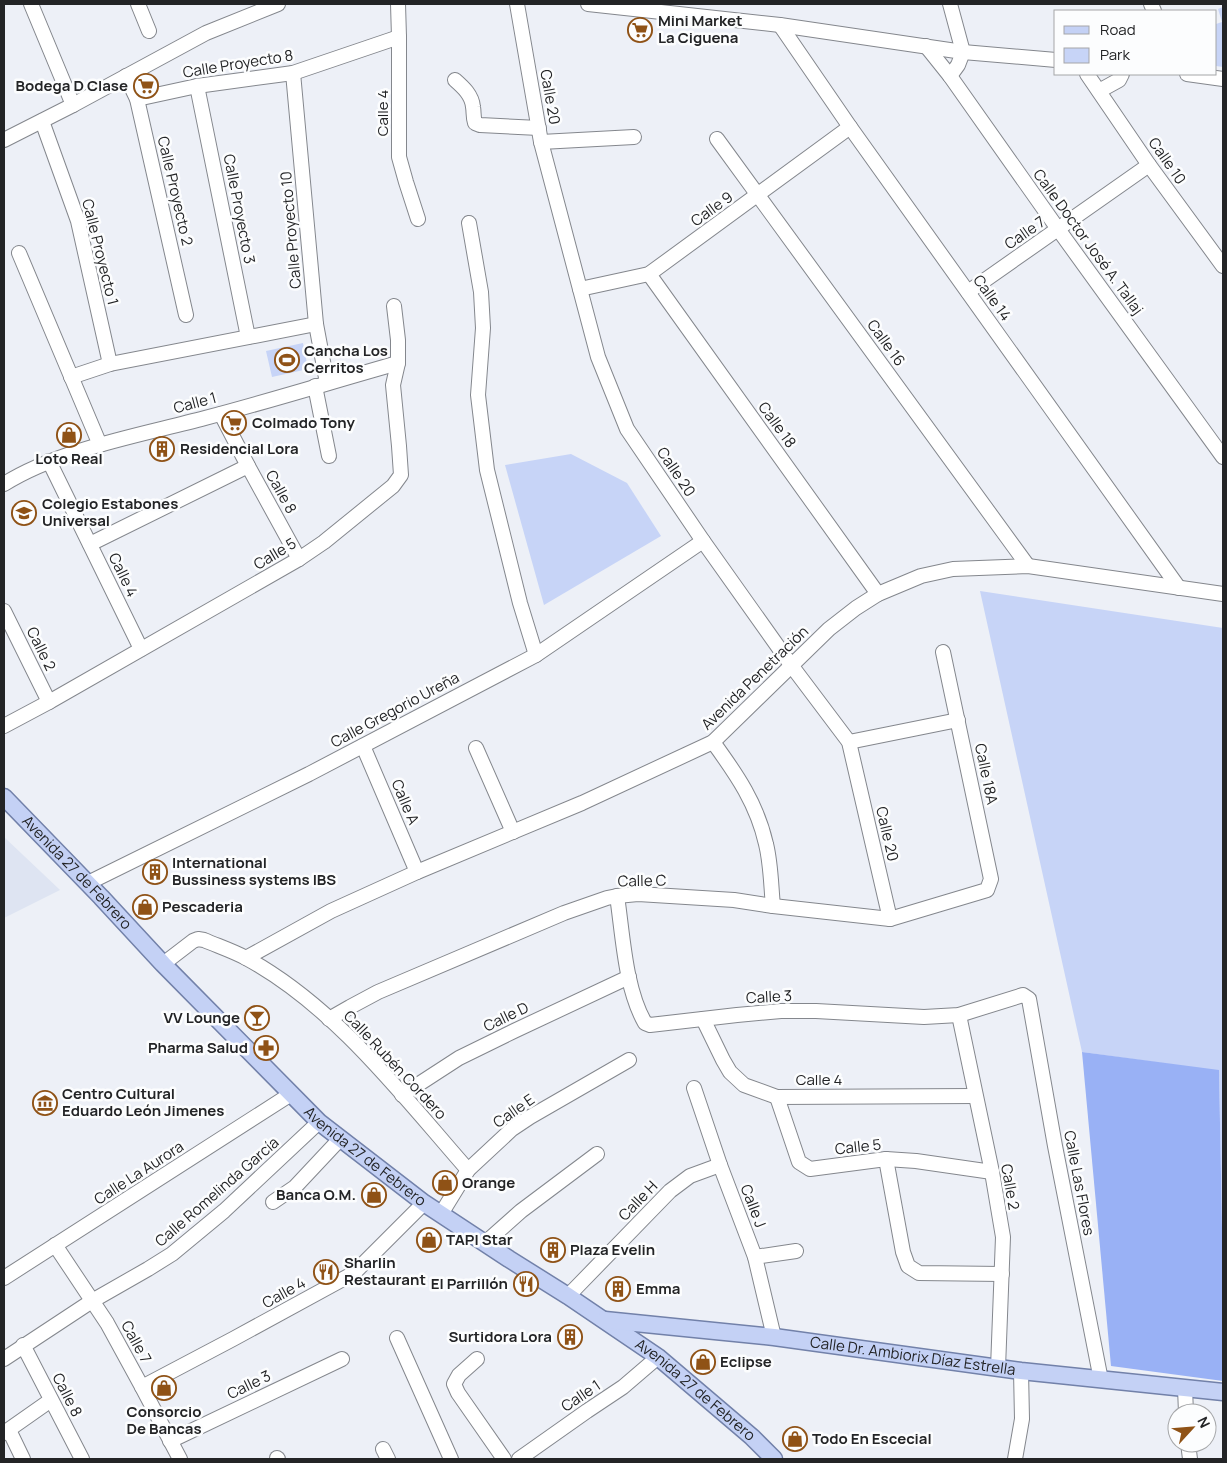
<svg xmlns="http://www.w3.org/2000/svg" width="1227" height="1463" font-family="Manrope,sans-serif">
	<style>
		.built { fill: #dee4f2 }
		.green { fill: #c7d4f7 }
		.forest { fill: #99b1f5 }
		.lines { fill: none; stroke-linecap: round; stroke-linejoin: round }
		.minor-casing { stroke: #84878d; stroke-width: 16 }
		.major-casing { stroke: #7281a9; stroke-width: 19 }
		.minor { stroke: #fff; stroke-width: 14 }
		.major { stroke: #c4d1f5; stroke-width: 16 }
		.labels { text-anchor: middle; stroke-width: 5; stroke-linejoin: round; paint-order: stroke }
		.poi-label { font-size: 15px; font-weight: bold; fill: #232426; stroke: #fcfdfe; text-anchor: start }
		.street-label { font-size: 15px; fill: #232426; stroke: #fcfdfe }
	</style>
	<rect width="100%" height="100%" fill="#edf0f7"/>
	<path class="built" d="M4,837L60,890L4,918Z"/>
	<g class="green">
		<path d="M1223,7V67L1216,66V24L1222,22L1218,9Z"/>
		<path d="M303,343L308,369L272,377L266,351Z"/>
		<path d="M571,454L627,483L661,536L544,605L505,465Z"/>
		<path d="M980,591L1223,628V1281L1219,1071L1082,1052Z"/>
	</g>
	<path class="forest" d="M1082,1052L1219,1070L1223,1281V1381L1111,1366Z"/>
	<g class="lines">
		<defs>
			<g id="minor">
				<path d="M31,4L73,105"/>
				<path d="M138,4L149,31"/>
				<path d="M398,4L399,37V157L406,182L418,219"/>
				<path d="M517,4L541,142L598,357L627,429L703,541L791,665L849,742L890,919"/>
				<path d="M588,4L780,25L963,52L1056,60"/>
				<path d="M950,4L963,52L958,65L950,76"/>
				<path d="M1151,4L1154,11"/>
				<path d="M780,25L850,127L1179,588"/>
				<path d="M926,46L950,76L1058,229L1223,457"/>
				<path d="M293,73L316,324L327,383"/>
				<path d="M1087,74L1149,165L1223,266"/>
				<path d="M1187,74L1223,79"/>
				<path d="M126,76L137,99L186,315"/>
				<path d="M455,80C463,87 472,95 473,107C474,112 473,117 475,123L480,125L539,128"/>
				<path d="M197,86L248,337"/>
				<path d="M1099,91L1119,80L1122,74"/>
				<path d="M137,99L197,86L293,73L399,37"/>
				<path d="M42,121L78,221L110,364"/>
				<path d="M717,139L1028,566"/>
				<path d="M4,140L73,105L206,33L278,4"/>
				<path d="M541,142L634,137"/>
				<path d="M469,223L481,292L483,328L478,395L487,470L520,603L536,655"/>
				<path d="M19,253L100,445"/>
				<path d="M649,274L878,594"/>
				<path d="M580,289L649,274L850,127"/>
				<path d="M968,292L1149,165"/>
				<path d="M71,377L110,364L316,324"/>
				<path d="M315,386L329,456"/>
				<path d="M221,414L248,466L299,559"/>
				<path d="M49,461L141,649"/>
				<path d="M4,484C60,449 141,435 205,418C270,401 334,381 398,363"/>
				<path d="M90,544L248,466"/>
				<path d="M4,611L49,702"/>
				<path d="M4,726L49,702L299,559L324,542L393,486L401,475L399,446L393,385L398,363V340L394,306"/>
				<path d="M713,742C737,775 757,804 766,844C771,864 771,886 773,906"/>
				<path d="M849,742L958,720"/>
				<path d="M363,746L417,872"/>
				<path d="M476,748L513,832"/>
				<path d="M88,883L309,774L536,655L703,541"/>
				<path d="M617,896C623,936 625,988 645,1023L650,1025L737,1015L781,1011H816L924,1017L959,1015L1023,995L1029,999L1055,1146L1101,1380"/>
				<path d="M246,958L331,911L417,872L582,803L713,742L829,629L856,608L878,594L921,576L953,569L1028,566L1223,594"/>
				<path d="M163,964L193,941L198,939L204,940C218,946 233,951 246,958C336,1007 402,1095 468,1170"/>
				<path d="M959,1015L992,1172L1003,1237L998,1368"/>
				<path d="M329,1019L350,1007L378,992L564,913L607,898L617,896L638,894L734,900L773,906L890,919L987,890L991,879L943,652"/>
				<path d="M703,1019L723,1060L730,1072L744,1085L777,1097L975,1096"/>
				<path d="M694,1088L720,1165L755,1257L774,1337"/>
				<path d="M402,1095L459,1058L514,1031L629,977"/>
				<path d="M777,1097L799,1162L810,1169L886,1159L916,1161L992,1172"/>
				<path d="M886,1159L903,1252L908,1266L919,1273L1002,1274"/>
				<path d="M273,1202L295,1187L340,1139"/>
				<path d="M441,1214L468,1170L512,1129L530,1117L629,1060"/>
				<path d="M485,1243L521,1211L597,1154"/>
				<path d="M55,1245L107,1323L142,1387L180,1459"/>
				<path d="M755,1257L796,1251"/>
				<path d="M4,1278L291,1094"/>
				<path d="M568,1296L670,1191L690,1176L720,1165"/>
				<path d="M397,1338L451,1459"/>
				<path d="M23,1345L82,1459"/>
				<path d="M4,1359L92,1301L148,1269L172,1254L224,1211L319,1122"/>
				<path d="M477,1359L459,1375L454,1384L458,1393L504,1459"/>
				<path d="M142,1387L233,1339L354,1273L424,1203"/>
				<path d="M1185,1388L1186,1413"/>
				<path d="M9,1430L23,1459"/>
				<path d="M4,1433L51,1400"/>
				<path d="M170,1441L342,1359"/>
				<path d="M1188,1443L1190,1459"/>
				<path d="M383,1449L388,1459"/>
				<path d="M277,1458L278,1459"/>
				<path d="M519,1459L587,1411L623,1387L658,1357"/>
				<path d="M1015,1459L1022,1419L1021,1371"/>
			</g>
			<g id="major">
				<path id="s1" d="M4,797L101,897L163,964L319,1122L424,1203L509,1259L568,1296L658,1357L752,1437L774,1459"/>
				<path id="s2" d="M605,1320L774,1337L1021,1371L1223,1392"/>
			</g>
		</defs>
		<use href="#minor" class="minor-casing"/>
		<use href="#major" class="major-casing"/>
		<use href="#minor" class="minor"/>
		<use href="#major" class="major"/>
	</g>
	<defs>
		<symbol id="supermarket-ring" viewBox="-11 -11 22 22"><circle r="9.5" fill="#fcfdfe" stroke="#8f5216" stroke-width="1.5"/><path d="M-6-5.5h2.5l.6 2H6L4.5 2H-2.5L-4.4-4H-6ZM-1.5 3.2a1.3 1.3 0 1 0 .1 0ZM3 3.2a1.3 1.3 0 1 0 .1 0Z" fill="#8f5216"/></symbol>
		<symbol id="stadium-ring" viewBox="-11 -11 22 22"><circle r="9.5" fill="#fcfdfe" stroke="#8f5216" stroke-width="1.5"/><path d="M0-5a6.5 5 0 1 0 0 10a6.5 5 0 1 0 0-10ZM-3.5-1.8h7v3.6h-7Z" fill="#8f5216"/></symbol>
		<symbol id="shop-ring" viewBox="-11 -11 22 22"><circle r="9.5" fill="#fcfdfe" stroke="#8f5216" stroke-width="1.5"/><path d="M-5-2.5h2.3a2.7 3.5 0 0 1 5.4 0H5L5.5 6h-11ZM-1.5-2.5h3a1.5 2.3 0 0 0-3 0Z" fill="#8f5216"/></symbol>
		<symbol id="building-ring" viewBox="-11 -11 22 22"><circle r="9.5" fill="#fcfdfe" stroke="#8f5216" stroke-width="1.5"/><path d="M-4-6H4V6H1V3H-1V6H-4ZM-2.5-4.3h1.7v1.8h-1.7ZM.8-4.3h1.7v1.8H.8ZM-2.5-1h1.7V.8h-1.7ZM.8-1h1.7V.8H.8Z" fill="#8f5216"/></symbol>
		<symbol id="school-ring" viewBox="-11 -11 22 22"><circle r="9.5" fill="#fcfdfe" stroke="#8f5216" stroke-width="1.5"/><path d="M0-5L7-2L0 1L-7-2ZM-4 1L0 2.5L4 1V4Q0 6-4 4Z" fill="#8f5216"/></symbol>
		<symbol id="bar-ring" viewBox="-11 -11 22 22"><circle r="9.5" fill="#fcfdfe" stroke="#8f5216" stroke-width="1.5"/><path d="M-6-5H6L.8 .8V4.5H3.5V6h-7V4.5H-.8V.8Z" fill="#8f5216"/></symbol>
		<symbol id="pharmacy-ring" viewBox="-11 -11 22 22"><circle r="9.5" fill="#fcfdfe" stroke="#8f5216" stroke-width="1.5"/><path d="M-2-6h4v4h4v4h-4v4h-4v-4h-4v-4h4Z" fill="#8f5216"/></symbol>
		<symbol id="museum-ring" viewBox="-11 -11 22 22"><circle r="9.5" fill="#fcfdfe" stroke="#8f5216" stroke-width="1.5"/><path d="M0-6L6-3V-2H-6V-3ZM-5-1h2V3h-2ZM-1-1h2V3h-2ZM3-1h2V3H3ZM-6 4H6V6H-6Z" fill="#8f5216"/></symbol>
		<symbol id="restaurant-ring" viewBox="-11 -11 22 22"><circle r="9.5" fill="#fcfdfe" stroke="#8f5216" stroke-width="1.5"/><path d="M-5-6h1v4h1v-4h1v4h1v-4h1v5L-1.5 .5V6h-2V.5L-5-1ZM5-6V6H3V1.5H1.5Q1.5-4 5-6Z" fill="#8f5216"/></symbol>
	</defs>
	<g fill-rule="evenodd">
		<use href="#supermarket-ring" x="626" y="16" width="28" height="28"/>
		<use href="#supermarket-ring" x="132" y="72" width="28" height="28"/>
		<use href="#stadium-ring" x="273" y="346" width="28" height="28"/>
		<use href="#supermarket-ring" x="220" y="409" width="28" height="28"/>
		<use href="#shop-ring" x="55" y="421" width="28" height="28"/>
		<use href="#building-ring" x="148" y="435" width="28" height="28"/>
		<use href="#school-ring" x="10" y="499" width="28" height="28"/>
		<use href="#building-ring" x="141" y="858" width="28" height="28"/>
		<use href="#shop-ring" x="131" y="893" width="28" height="28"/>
		<use href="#bar-ring" x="243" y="1004" width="28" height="28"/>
		<use href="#pharmacy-ring" x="252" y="1034" width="28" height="28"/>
		<use href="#museum-ring" x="31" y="1089" width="28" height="28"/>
		<use href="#shop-ring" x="431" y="1169" width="28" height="28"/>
		<use href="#shop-ring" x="360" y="1181" width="28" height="28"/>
		<use href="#shop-ring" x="415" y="1226" width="28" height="28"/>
		<use href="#building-ring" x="539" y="1236" width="28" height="28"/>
		<use href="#restaurant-ring" x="312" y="1258" width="28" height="28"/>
		<use href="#restaurant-ring" x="512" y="1270" width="28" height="28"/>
		<use href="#building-ring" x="604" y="1275" width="28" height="28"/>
		<use href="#building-ring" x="556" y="1323" width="28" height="28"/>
		<use href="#shop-ring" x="689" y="1348" width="28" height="28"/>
		<use href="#shop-ring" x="150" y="1374" width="28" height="28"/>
		<use href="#shop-ring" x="781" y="1425" width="28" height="28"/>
	</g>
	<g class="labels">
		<g class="poi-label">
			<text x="658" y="26">Mini Market<tspan x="658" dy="17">La Ciguena</tspan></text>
			<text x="128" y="91" text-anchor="end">Bodega D Clase</text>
			<text x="304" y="356">Cancha Los<tspan x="304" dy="17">Cerritos</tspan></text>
			<text x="252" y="428">Colmado Tony</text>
			<text x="180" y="454">Residencial Lora</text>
			<text x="69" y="464" text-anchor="middle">Loto Real</text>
			<text x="42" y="509">Colegio Estabones<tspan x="42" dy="17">Universal</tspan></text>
			<text x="172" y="868">International<tspan x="172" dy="17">Bussiness systems IBS</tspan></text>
			<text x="162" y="912">Pescaderia</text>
			<text x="240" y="1023" text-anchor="end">VV Lounge</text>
			<text x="248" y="1053" text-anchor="end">Pharma Salud</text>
			<text x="62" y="1099">Centro Cultural<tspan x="62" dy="17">Eduardo León Jimenes</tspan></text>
			<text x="462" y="1188">Orange</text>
			<text x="356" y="1200" text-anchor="end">Banca O.M.</text>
			<text x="446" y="1245">TAPI Star</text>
			<text x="570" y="1255">Plaza Evelin</text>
			<text x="344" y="1268">Sharlin<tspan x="344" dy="17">Restaurant</tspan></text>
			<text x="508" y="1289" text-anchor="end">El Parrillón</text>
			<text x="636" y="1294">Emma</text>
			<text x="552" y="1342" text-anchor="end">Surtidora Lora</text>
			<text x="720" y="1367">Eclipse</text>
			<text x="164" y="1417" text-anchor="middle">Consorcio<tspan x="164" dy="17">De Bancas</tspan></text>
			<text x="812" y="1444">Todo En Escecial</text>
		</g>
		<g class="street-label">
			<text transform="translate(238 64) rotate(-9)" y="5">Calle Proyecto 8</text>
			<text transform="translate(550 97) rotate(80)" y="5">Calle 20</text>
			<text transform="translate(383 113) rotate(-90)" y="5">Calle 4</text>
			<text transform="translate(1167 161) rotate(55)" y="5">Calle 10</text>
			<text transform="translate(175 191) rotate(77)" y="5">Calle Proyecto 2</text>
			<text transform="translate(239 209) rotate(79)" y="5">Calle Proyecto 3</text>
			<text transform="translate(712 209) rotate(-36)" y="5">Calle 9</text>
			<text transform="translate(291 230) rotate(-95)" y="5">Calle Proyecto 10</text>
			<text transform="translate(1025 233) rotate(-35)" y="5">Calle 7</text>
			<text transform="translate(1088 242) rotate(54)" y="5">Calle Doctor José A. Tallaj</text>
			<text transform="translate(100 252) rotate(76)" y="5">Calle Proyecto 1</text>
			<text transform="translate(992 298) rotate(54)" y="5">Calle 14</text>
			<text transform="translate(886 343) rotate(54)" y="5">Calle 16</text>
			<text transform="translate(195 403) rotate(-15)" y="5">Calle 1</text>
			<text transform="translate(777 425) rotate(54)" y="5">Calle 18</text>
			<text transform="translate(676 472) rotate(56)" y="5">Calle 20</text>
			<text transform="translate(281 492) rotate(61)" y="5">Calle 8</text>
			<text transform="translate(275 554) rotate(-31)" y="5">Calle 5</text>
			<text transform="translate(123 575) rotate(64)" y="5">Calle 4</text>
			<text transform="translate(41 649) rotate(64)" y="5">Calle 2</text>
			<text transform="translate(755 678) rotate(-44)" y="5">Avenida Penetración</text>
			<text transform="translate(395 710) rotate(-28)" y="5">Calle Gregorio Ureña</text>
			<text transform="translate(986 774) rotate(78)" y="5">Calle 18A</text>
			<text transform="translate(405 802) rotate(67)" y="5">Calle A</text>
			<text transform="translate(887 834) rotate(77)" y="5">Calle 20</text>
			<text dy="5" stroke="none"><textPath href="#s1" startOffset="105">Avenida 27 de Febrero</textPath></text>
			<text transform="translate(642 881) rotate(-1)" y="5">Calle C</text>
			<text transform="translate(769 997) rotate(-3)" y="5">Calle 3</text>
			<text transform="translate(506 1017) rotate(-26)" y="5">Calle D</text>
			<text transform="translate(395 1065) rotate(47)" y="5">Calle Rubén Cordero</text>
			<text x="819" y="1085">Calle 4</text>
			<text transform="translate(514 1111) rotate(-35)" y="5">Calle E</text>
			<text transform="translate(858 1147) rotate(-6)" y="5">Calle 5</text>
			<text dy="5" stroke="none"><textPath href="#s1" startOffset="510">Avenida 27 de Febrero</textPath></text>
			<text transform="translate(139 1173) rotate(-33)" y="5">Calle La Aurora</text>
			<text transform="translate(1079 1183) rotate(79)" y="5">Calle Las Flores</text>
			<text transform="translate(1010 1187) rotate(80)" y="5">Calle 2</text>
			<text transform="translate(217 1192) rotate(-41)" y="5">Calle Romelinda García</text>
			<text transform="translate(638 1201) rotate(-46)" y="5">Calle H</text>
			<text transform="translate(753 1206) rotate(69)" y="5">Calle J</text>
			<text transform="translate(284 1293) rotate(-29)" y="5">Calle 4</text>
			<text transform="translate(136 1342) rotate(61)" y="5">Calle 7</text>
			<text dy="5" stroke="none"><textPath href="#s2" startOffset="310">Calle Dr. Ambiorix Díaz Estrella</textPath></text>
			<text transform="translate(249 1385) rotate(-26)" y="5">Calle 3</text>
			<text dy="5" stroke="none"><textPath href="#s1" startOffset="915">Avenida 27 de Febrero</textPath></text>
			<text transform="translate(67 1395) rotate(63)" y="5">Calle 8</text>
			<text transform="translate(581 1396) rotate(-34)" y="5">Calle 1</text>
		</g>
	</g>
	<rect width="1227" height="1463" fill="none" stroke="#232426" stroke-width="10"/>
	<rect x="1054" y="10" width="162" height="65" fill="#fcfdfe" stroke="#a5a6a8"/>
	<rect x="1064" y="26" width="25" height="8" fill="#c4d1f5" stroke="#a5a6a8"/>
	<text x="1100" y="35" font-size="15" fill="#232426">Road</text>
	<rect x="1064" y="48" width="25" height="15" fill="#c7d4f7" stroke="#a5a6a8"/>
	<text x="1100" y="60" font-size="15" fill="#232426">Park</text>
	<g transform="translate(1192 1428) rotate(64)"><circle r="24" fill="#fcfdfe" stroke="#a5a6a8"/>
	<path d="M0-4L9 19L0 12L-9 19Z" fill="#8f5216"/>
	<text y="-8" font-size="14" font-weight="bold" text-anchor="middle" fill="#232426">N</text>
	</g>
</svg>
